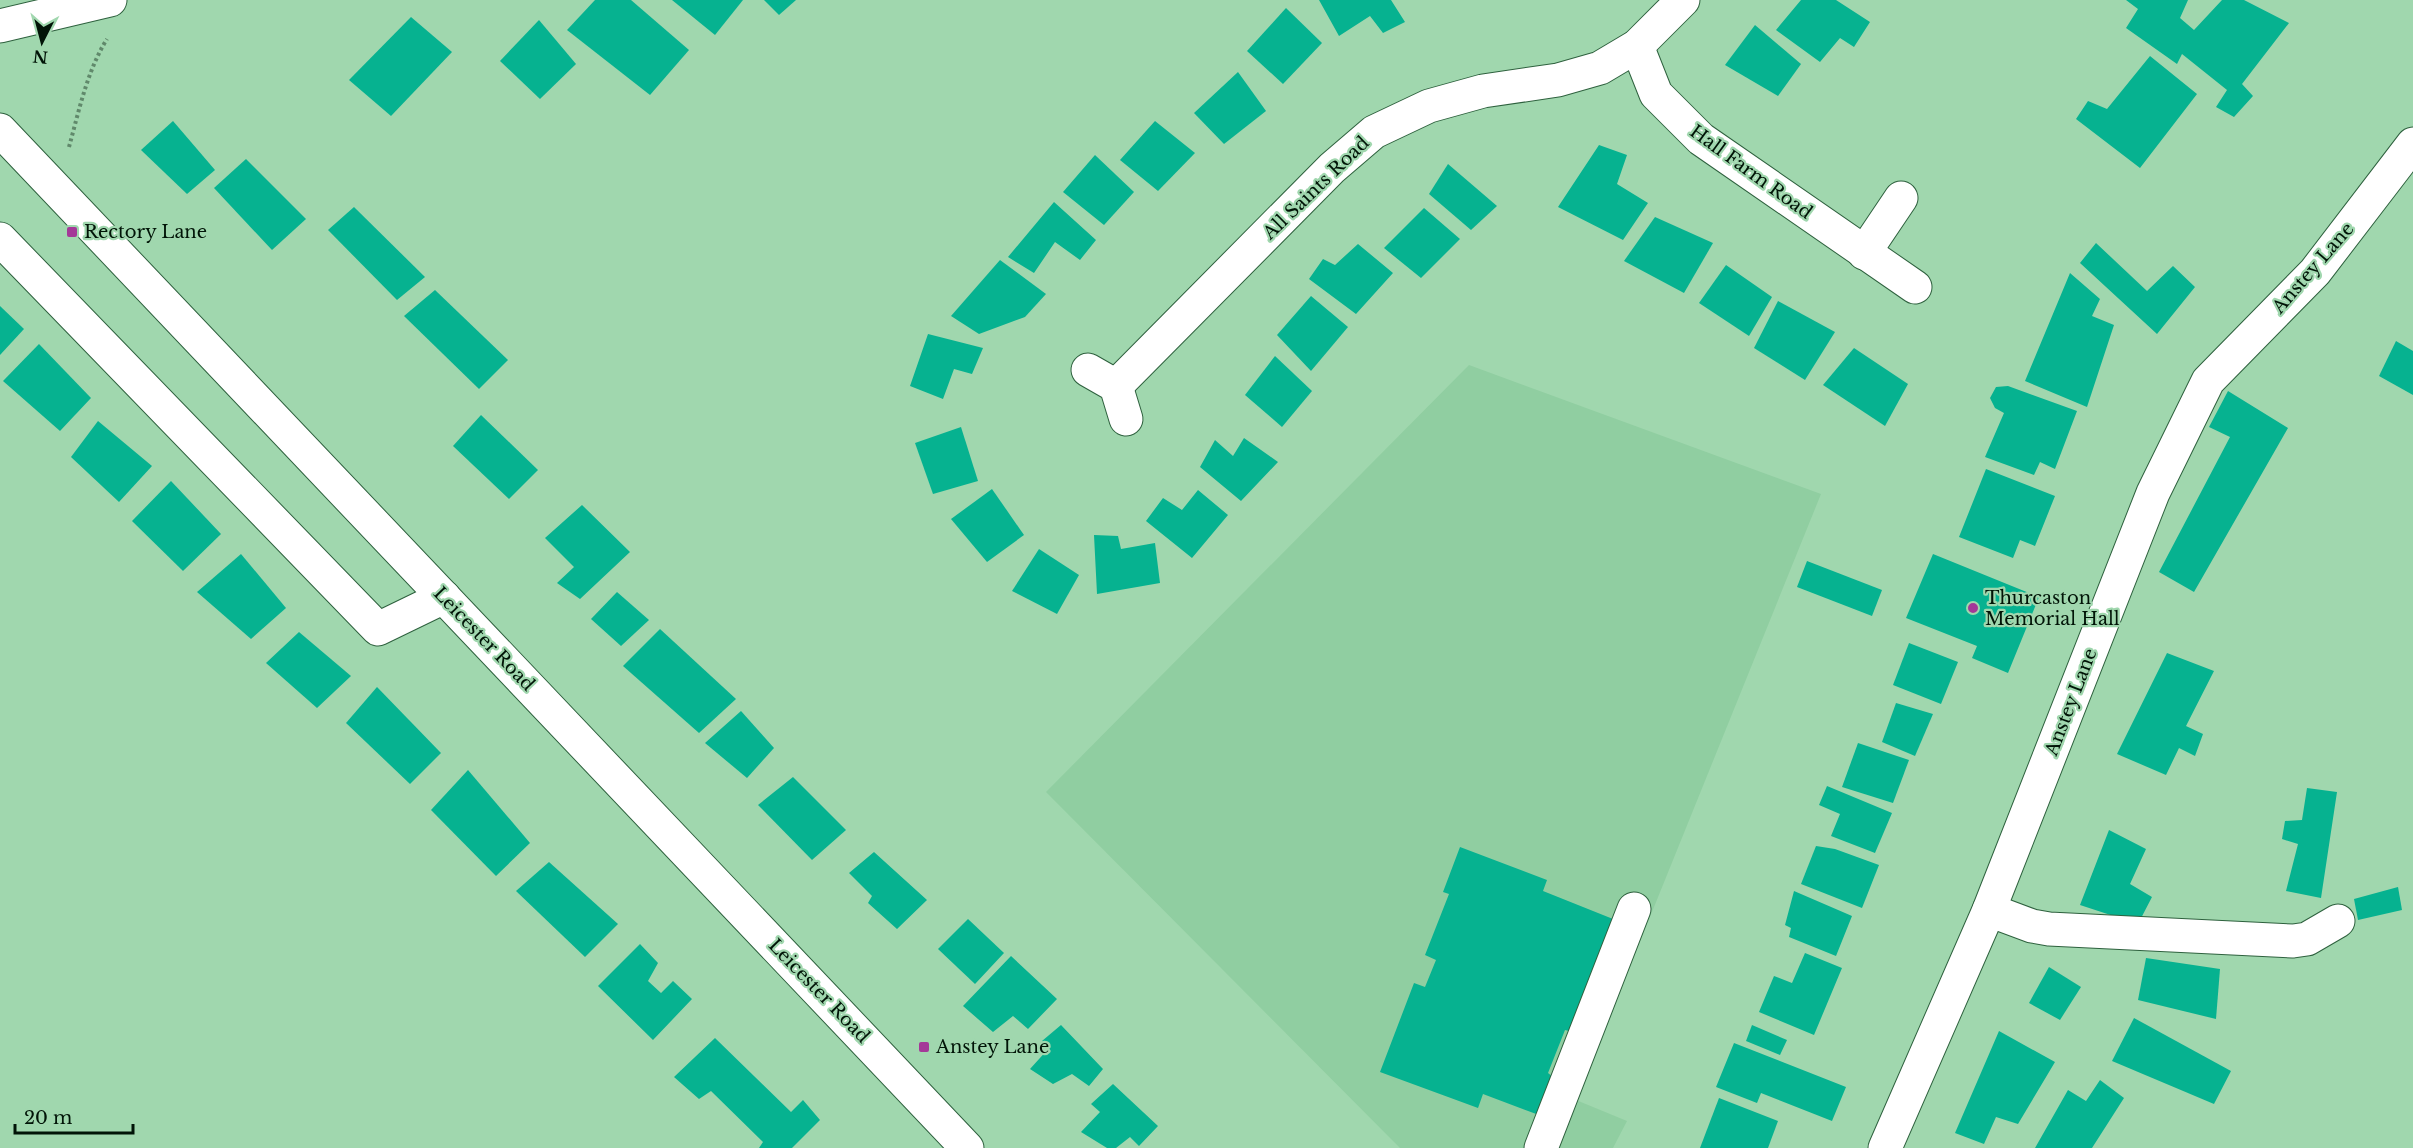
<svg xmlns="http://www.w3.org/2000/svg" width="2413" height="1148" font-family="'Libre Baskerville',serif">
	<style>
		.built { fill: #90cea1 }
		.building { fill: #06b290 }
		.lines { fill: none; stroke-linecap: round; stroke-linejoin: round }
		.minor-casing { stroke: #2e613e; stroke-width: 35 }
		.path { stroke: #60896b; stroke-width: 4; stroke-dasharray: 3 3; stroke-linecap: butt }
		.minor { stroke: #fff; stroke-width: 33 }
		.poi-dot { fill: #a43898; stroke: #a0d7ae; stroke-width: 2 }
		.labels { text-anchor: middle; stroke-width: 4.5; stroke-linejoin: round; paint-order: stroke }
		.street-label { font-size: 18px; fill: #011407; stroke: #a0d7ae }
		.poi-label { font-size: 18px; fill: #011407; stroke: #a0d7ae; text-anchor: start }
	</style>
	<rect width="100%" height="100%" fill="#a0d7ae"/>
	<path class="built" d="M1469,365L1821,494L1576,1100L1627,1121L1613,1148H1400L1046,792Z"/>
	<g class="building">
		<path d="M595,0H631L689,50L650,95L567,30Z"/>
		<path d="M672,0H743L715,35Z"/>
		<path d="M764,0H796L779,15Z"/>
		<path d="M1319,0H1391L1405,22L1383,33L1370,16L1339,36Z"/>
		<path d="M1801,0H1836L1870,22L1854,47L1840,38L1820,62L1776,30Z"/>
		<path d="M2126,0H2188L2180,18L2194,30L2222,0H2244L2289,23L2242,84L2253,96L2234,117L2216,107L2227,90L2182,54L2177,64L2126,28L2138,9Z"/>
		<path d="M1286,8L1322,43L1283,84L1247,51Z"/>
		<path d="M411,17L452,52L391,116L349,80Z"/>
		<path d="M539,20L576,64L540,99L500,61Z"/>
		<path d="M1755,25L1801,64L1778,96L1725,65Z"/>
		<path d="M2150,56L2197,94L2140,168L2076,119L2088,101L2107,109Z"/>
		<path d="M1238,72L1266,111L1224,144L1194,113Z"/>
		<path d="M173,121L215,170L187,194L141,150Z"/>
		<path d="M1155,121L1195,153L1158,191L1120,160Z"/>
		<path d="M1599,145L1627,155L1617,184L1648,203L1623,240L1558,207Z"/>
		<path d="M1095,155L1134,192L1104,225L1063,192Z"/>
		<path d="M246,159L306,219L272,250L214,188Z"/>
		<path d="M1448,164L1497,206L1471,230L1429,194Z"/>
		<path d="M1054,202L1096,240L1080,260L1055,242L1034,273L1008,257Z"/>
		<path d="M354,207L425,277L397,300L328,230Z"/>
		<path d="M1424,208L1460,239L1421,278L1384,248Z"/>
		<path d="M1655,217L1713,243L1684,293L1624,261Z"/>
		<path d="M2096,243L2147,291L2173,266L2195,287L2157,334L2080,263Z"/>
		<path d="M1358,244L1393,273L1356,314L1309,279L1323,259L1335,265Z"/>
		<path d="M1000,260L1046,294L1025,317L979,334L951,316Z"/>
		<path d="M1726,265L1772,297L1749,336L1699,303Z"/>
		<path d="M2070,273L2100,299L2092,316L2114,325L2087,407L2025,381Z"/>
		<path d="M435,290L508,360L479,389L404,316Z"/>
		<path d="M1311,296L1348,327L1311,371L1277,335Z"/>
		<path d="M1778,301L1835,332L1805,380L1754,348Z"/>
		<path d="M0,306L24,329L0,355Z"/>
		<path d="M928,334L983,348L972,374L954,369L943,399L910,386Z"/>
		<path d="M2396,341L2413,351V395L2379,376Z"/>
		<path d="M39,344L91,398L60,431L3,381Z"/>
		<path d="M1854,348L1908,384L1885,426L1823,385Z"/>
		<path d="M1275,356L1312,391L1282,427L1245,395Z"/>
		<path d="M2008,386L2077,411L2055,469L2040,462L2034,475L1985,457L2004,413L1995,408L1990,398L1996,387Z"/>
		<path d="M2228,391L2288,428L2194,592L2159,572L2230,437L2209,427Z"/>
		<path d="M481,415L538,470L509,499L453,446Z"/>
		<path d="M98,421L152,466L119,502L71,457Z"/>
		<path d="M961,427L978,481L933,494L915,443Z"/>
		<path d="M1244,438L1278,462L1241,501L1200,467L1215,440L1233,456Z"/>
		<path d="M1986,469L2055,496L2035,546L2020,540L2013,558L1959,537Z"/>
		<path d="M171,481L221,534L183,571L132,521Z"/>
		<path d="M992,489L1024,535L987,562L951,519Z"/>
		<path d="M1198,490L1228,515L1192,558L1146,521L1163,498L1182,510Z"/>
		<path d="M582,505L630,552L580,599L557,583L574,567L545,538Z"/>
		<path d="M1094,535L1118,536L1121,549L1155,543L1160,583L1097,594Z"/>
		<path d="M1039,549L1079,575L1057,614L1012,591Z"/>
		<path d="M241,554L286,608L251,639L197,592Z"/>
		<path d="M1933,554L2039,597L2008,673L1972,658L1977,646L1906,618Z"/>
		<path d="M1807,561L1882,590L1872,616L1797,587Z"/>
		<path d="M617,592L649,620L621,646L591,619Z"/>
		<path d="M660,629L736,699L699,733L623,666Z"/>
		<path d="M299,632L351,676L317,708L266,663Z"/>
		<path d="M1909,643L1958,662L1941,704L1893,685Z"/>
		<path d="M2167,653L2214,671L2186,726L2203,734L2195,756L2179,748L2166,775L2117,754Z"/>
		<path d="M377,687L441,753L410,784L346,723Z"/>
		<path d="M1896,703L1933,714L1915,756L1882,742Z"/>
		<path d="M741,711L774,748L747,778L705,743Z"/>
		<path d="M1858,743L1909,760L1893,803L1842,787Z"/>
		<path d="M468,770L530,843L496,876L431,810Z"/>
		<path d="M793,777L846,830L812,860L758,805Z"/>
		<path d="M1827,786L1892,813L1875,853L1831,836L1840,814L1819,805Z"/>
		<path d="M2307,788L2337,792L2321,898L2286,891L2298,844L2282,839L2285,821L2302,820Z"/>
		<path d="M2109,830L2146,849L2130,884L2152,897L2138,924L2080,905Z"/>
		<path d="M1816,846L1835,849L1879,865L1862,908L1801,884Z"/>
		<path d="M1460,847L1547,880L1543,891L1613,919L1569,1031L1565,1030L1548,1073L1553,1077L1539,1115L1483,1094L1478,1108L1380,1072L1414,983L1425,987L1436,960L1425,955L1449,894L1443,892Z"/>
		<path d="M874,852L927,900L897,929L868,903L872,896L849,873Z"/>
		<path d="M549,862L618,924L585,957L516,891Z"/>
		<path d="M2398,887L2402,910L2358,920L2354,899Z"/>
		<path d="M1794,891L1852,916L1836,956L1789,937L1791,928L1785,925Z"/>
		<path d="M968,919L1004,953L975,984L938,949Z"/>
		<path d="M640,944L658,963L648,981L661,993L673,981L692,999L653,1040L598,986Z"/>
		<path d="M1805,953L1842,968L1814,1035L1759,1012L1774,976L1792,983Z"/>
		<path d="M1011,956L1057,999L1028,1029L1013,1016L993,1032L963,1006Z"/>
		<path d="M2146,958L2220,969L2216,1019L2138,1000Z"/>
		<path d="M2049,967L2081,987L2060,1020L2029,1003Z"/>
		<path d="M2134,1018L2231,1071L2214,1104L2112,1061Z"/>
		<path d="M1061,1025L1103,1069L1089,1086L1072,1074L1053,1084L1030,1069L1049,1048L1042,1041Z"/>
		<path d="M1752,1025L1787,1040L1780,1055L1746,1041Z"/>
		<path d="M1999,1031L2055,1062L2018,1124L1996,1117L1984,1144L1955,1133Z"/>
		<path d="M715,1038L791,1112L803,1100L820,1120L792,1148H759L763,1142L711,1091L699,1099L674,1077Z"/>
		<path d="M1734,1043L1846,1087L1832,1121L1761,1093L1757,1103L1716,1087Z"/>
		<path d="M2100,1080L2124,1098L2092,1148H2035L2068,1090L2086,1101Z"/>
		<path d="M1113,1084L1158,1126L1139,1146L1130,1137L1116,1148H1107L1081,1132L1100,1112L1091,1104Z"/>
		<path d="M1719,1098L1778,1121L1768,1148H1700Z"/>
	</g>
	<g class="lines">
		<defs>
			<g id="minor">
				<path d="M0,26L110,0"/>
				<path d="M1637,46L1656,94L1701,139L1915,287"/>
				<path d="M0,130L967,1148"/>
				<path d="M0,239L378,629L444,597"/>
				<path d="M1864,253L1901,198"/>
				<path d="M1088,370L1116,386L1126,419"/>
				<path d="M1116,386L1332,168L1374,132L1429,106L1483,91L1558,80L1600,68L1637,46L1683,0"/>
				<path d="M1989,910L2032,926L2049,929L2293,941L2307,939L2338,921"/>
				<path d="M1541,1148L1634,909"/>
				<path d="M1885,1148L1989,910L2153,493L2208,381L2315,272L2413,144"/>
			</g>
		</defs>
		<use href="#minor" class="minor-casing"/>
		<path class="path" d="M69,147C79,111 87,71 107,39"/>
		<use href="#minor" class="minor"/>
	</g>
	<g class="poi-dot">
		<rect x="66" y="226" width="12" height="12" rx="3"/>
		<circle cx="1973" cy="608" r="6"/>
		<rect x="918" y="1041" width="12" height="12" rx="3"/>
	</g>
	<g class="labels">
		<g class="street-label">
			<text transform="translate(1751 172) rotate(36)" y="6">Hall Farm Road</text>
			<text transform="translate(1316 188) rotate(-44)" y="6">All Saints Road</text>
			<text transform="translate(2313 268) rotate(-49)" y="6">Anstey Lane</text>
			<text transform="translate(484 639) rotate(46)" y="6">Leicester Road</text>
			<text transform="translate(2071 702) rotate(-69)" y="6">Anstey Lane</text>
			<text transform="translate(819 991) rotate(46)" y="6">Leicester Road</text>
		</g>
		<g class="poi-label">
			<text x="84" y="238">Rectory Lane</text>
			<text x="1985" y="604">Thurcaston<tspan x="1985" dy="21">Memorial Hall</tspan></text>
			<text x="936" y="1053">Anstey Lane</text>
		</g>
	</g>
	<g transform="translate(42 42) rotate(186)" stroke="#a0d7ae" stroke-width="4.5" paint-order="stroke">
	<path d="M0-4.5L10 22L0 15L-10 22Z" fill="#011407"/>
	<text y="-9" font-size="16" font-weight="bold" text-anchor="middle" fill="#011407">N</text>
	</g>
	<path d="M15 1124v9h118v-9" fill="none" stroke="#011407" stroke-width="3"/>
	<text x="24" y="1124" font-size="18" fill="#011407" stroke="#a0d7ae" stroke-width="4.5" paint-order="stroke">20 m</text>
</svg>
